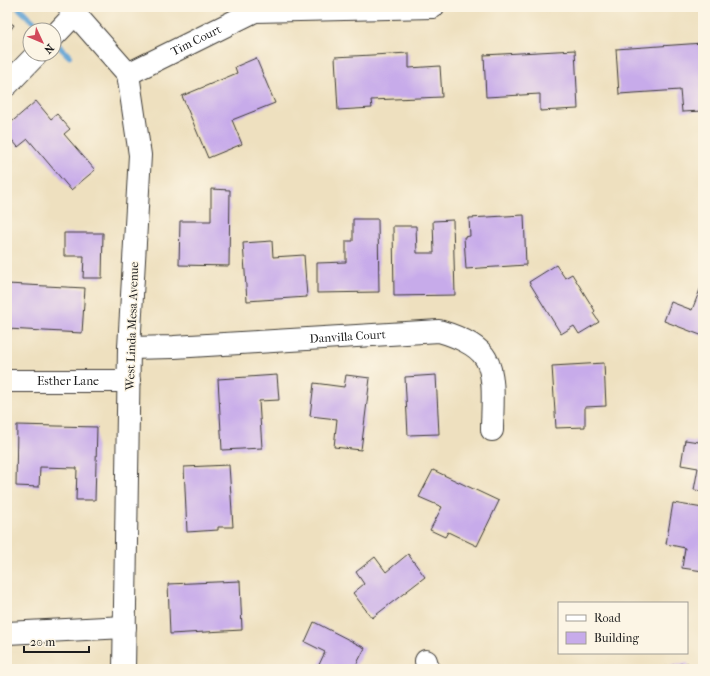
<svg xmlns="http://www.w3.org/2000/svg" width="710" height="676" font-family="'IM FELL French Canon',serif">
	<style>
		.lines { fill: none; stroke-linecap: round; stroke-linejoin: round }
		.stream { stroke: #60a3d4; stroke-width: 6 }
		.building { fill: #c7abea }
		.minor-casing { stroke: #3c3934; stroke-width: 24 }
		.minor { stroke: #fff; stroke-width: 22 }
		.labels { text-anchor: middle; stroke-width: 3; stroke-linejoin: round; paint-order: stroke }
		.street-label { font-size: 12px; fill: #1c1c1c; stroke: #fcf5e5 }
	</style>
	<rect width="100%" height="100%" fill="#fcf5e5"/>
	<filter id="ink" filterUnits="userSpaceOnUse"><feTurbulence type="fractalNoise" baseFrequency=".025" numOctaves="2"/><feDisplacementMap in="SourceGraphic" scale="8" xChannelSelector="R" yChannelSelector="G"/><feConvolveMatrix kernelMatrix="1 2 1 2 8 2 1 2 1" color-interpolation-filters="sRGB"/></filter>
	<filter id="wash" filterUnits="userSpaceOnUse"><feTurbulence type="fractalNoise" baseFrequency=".012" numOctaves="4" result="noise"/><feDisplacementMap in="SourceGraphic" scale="16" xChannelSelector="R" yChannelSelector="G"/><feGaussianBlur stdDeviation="0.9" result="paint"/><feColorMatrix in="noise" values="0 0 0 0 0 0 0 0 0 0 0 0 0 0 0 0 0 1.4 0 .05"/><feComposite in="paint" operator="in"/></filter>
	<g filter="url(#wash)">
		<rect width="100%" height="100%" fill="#eee0bf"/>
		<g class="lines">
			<g class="stream">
				<path d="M18,7L42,30"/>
				<path d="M54,41L69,56"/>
			</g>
		</g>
		<g id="blocks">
			<g class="building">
				<path d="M7,21L14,25L7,35Z"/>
				<path d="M703,43V111L682,112L680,90L619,94L616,49Z"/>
				<path d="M575,50L578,109L540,111V94L486,97L484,55Z"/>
				<path d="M409,53V68L440,66L442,97L371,100L372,108L338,110L335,57Z"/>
				<path d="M256,58L275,103L232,120L242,144L208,158L182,96L237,73L235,67Z"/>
				<path d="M36,101L51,119L57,114L70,129L64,134L95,170L71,190L28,139L18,147L7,134V126Z"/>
				<path d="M211,189L230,190L229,266L179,265L180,221H211Z"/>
				<path d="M524,215L526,265L466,269L464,237L470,236L469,218Z"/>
				<path d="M353,219H378L379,292L317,293V263L346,262V241H353Z"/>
				<path d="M453,220L455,295L394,296L393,226H416L417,253H434L433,221Z"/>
				<path d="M64,233H103L102,278H83L84,256H64Z"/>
				<path d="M272,241L273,257L304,255L307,297L247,301L243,243Z"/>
				<path d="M556,265L565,278L572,274L595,311L593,313L599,322L579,334L574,326L561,334L529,282Z"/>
				<path d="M703,282V336L664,321L671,302L692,310Z"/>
				<path d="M7,284L85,288L82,333L7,329Z"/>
				<path d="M604,363L606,406L585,407V427L556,428L552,366Z"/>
				<path d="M277,375L279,400L259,401L262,448L222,450L218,379Z"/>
				<path d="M346,375L370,378L361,450L334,447L337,419L310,416L314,383L344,387Z"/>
				<path d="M436,375L439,434L408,435L405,377Z"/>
				<path d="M17,425L97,427L95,500H76L77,468L40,467L39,487L16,486Z"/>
				<path d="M701,429H703V491L694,490L698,468L681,465L685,440L699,442Z"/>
				<path d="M229,465L233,527H218V530L187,532L184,467Z"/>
				<path d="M433,470L499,501L477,546L448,532L445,537L430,530L442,507L419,497Z"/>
				<path d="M673,503L703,508V571L682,568L685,548L666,544Z"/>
				<path d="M408,554L425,577L372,618L353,593L364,584L356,572L375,557L386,572Z"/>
				<path d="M240,581L242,630L170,634L168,584Z"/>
				<path d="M314,622L365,648L354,669H317L325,652L305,642Z"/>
				<path d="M688,663L689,669H656V668Z"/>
			</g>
		</g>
	</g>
	<g filter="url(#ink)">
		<use href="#blocks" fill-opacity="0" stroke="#3c3934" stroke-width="1"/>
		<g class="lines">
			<defs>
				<g id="minor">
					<path d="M69,7L128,74L140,155L129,348L124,669"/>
					<path d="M54,36L75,14"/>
					<path id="s1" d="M128,74L255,11L433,7"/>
					<path d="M7,85L37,54"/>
					<path id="s2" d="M129,348L174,347L439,331C453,335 478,344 486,359C496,376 492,410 492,430"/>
					<path id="s3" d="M7,381H129"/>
					<path d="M7,633L125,627"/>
					<path d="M426,661L428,669"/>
				</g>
			</defs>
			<use href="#minor" class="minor-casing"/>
			<use href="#minor" class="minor"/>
		</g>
	</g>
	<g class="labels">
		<g class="street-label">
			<text dy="4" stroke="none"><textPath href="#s1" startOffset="76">Tim Court</textPath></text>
			<text transform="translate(132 326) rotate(-88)" y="4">West Linda Mesa Avenue</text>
			<text dy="4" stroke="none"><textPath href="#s2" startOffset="219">Danvilla Court</textPath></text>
			<text dy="4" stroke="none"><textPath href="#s3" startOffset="61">Esther Lane</textPath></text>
		</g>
	</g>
	<rect width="710" height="676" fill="none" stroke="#fcf5e5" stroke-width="24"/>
	<rect x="558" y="602" width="130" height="52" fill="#fcf5e5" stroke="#a29e95"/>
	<rect x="566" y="615" width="20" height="6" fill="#ffffff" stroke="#a29e95"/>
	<text x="594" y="622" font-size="12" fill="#1c1c1c">Road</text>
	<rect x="566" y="632" width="20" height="12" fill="#c7abea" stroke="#a29e95"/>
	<text x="594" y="642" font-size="12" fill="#1c1c1c">Building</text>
	<g transform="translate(42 42) rotate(134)"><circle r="19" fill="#fcf5e5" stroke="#a29e95"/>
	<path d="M0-3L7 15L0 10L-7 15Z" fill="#d1495b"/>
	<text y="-6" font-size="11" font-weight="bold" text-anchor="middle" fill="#1c1c1c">N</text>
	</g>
	<path d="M24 646v6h65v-6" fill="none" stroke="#1c1c1c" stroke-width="2"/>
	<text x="30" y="646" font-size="12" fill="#1c1c1c" stroke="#fcf5e5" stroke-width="3" paint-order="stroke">20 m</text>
</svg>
